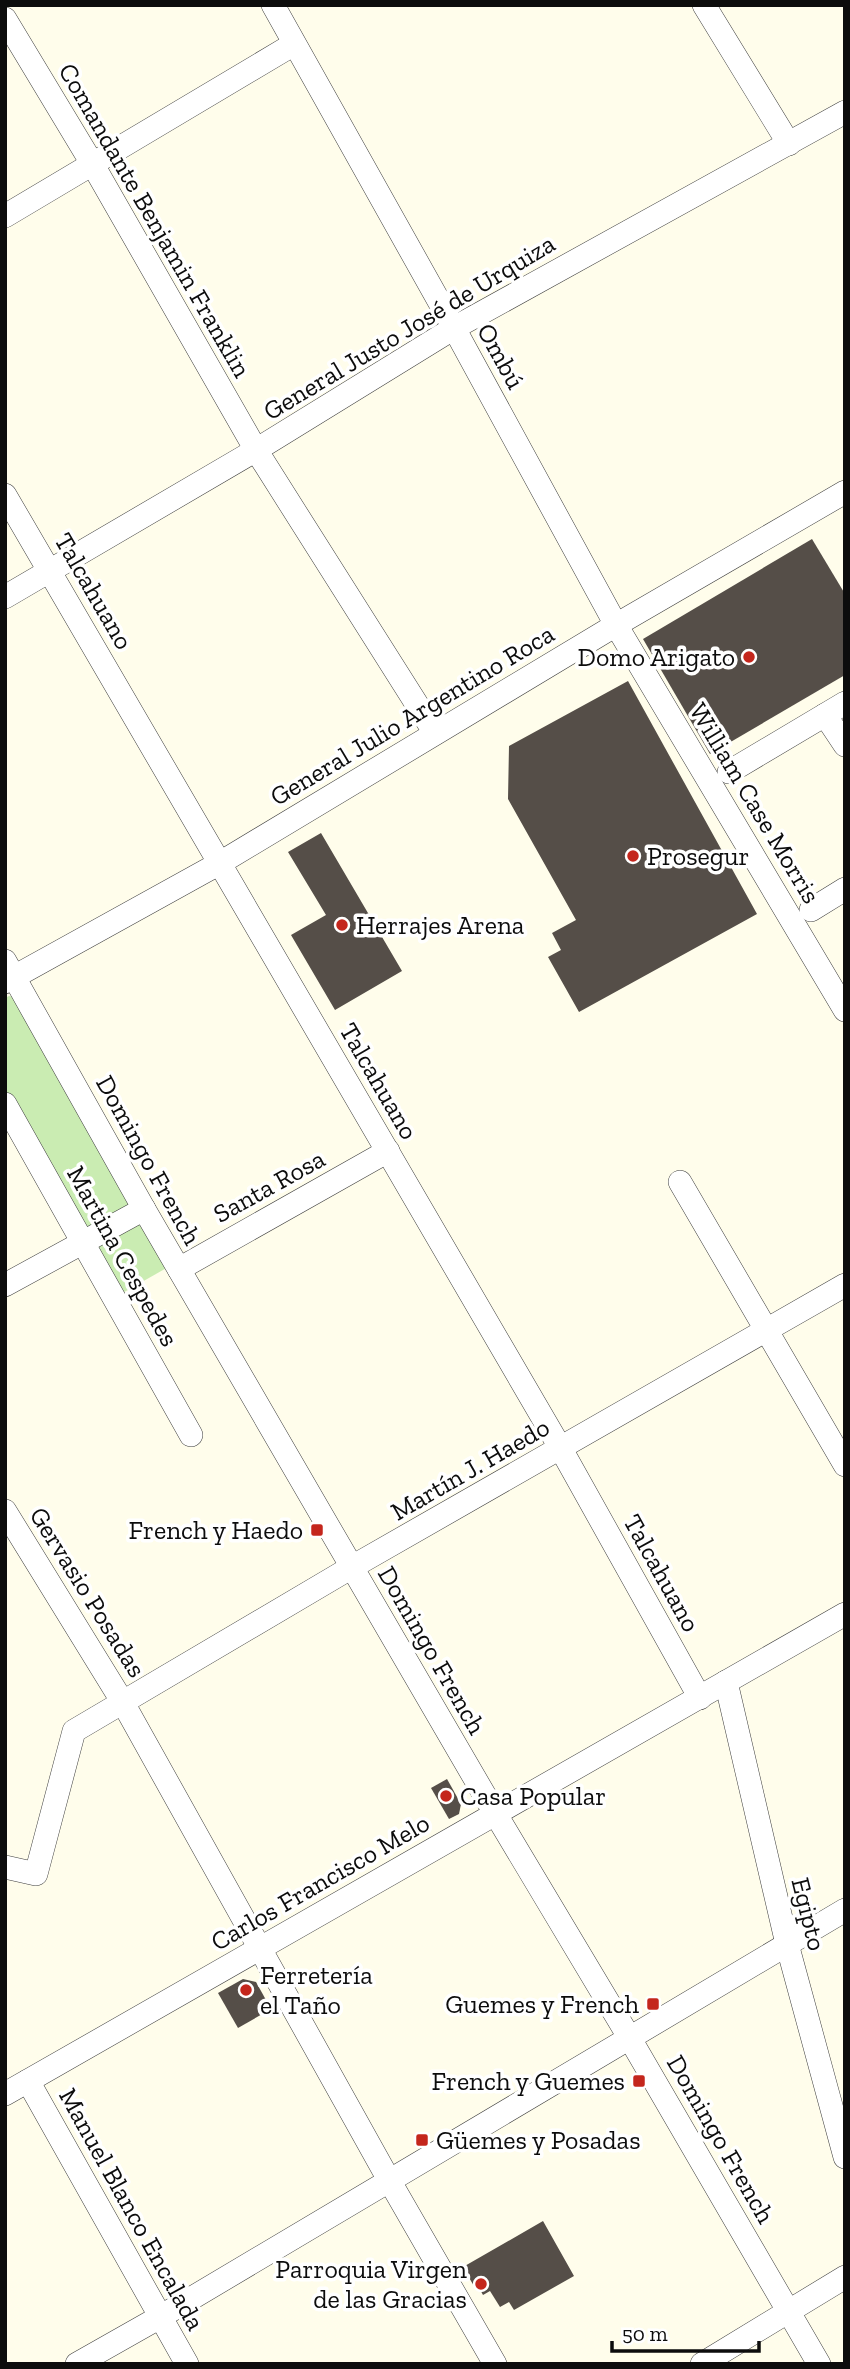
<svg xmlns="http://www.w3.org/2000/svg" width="850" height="2369" font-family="'Zilla Slab',serif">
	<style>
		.green { fill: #caecb2 }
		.building { fill: #554e48 }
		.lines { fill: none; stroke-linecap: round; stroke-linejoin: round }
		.minor-casing { stroke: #3f3f3f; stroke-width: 24 }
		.minor { stroke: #fff; stroke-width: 23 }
		.poi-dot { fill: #c4261c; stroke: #fff; stroke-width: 2.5 }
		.labels { text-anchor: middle; stroke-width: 7; stroke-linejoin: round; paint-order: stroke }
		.street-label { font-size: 26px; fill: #0c0c0c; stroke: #fff }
		.poi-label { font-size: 26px; fill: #0c0c0c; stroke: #fff; text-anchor: end }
	</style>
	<rect width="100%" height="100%" fill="#fffdeb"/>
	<g class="green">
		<path d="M9,996L15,997L133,1203L90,1233L5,1094V998Z"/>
		<path d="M138,1219L170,1266L119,1295L94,1243Z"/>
	</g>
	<g class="building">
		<path d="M812,539L845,594V675L710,754L643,639Z"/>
		<path d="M628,681L757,914L579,1012L548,957L561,950L552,933L576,920L508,799L509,746Z"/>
		<path d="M321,833L402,971L335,1010L291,935L326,915L288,852Z"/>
		<path d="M447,1779L461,1804L459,1814L449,1819L431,1788Z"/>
		<path d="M243,1979L256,1982L271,2009L238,2028L218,1993Z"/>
		<path d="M543,2221L574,2276L514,2310L509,2302L500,2307L490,2291L483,2295L478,2286L475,2288L463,2267Z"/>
	</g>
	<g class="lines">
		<defs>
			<g id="minor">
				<path d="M273,5L454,328L616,625L845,1010"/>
				<path d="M704,5L789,144"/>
				<path d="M5,19L93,165L256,450L435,733"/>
				<path d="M5,216L294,44"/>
				<path d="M5,495L561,1449L700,1698"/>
				<path d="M5,597L256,450L454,328L845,112"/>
				<path d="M825,715L845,745"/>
				<path d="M729,772L845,703"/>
				<path d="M811,910L845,889"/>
				<path d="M5,961L144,1209L328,1526L495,1813L629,2037L819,2364"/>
				<path d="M5,982L220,863L616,625L845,492"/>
				<path d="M5,1104L191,1435"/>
				<path d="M680,1182L845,1465"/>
				<path d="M179,1269L388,1151"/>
				<path d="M5,1285L144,1209"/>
				<path d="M5,1511L122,1701L389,2180L495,2364"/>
				<path d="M726,1682L787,1944L845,2157"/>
				<path d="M5,1867L36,1874L74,1731L352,1567L845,1285"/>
				<path d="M28,2081L187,2364"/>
				<path d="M5,2094L845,1614"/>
				<path d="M77,2364L160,2317L845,1910"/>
				<path d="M702,2364L845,2277"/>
			</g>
		</defs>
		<use href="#minor" class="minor-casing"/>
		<use href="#minor" class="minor"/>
	</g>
	<g class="poi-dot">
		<circle cx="749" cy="657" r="7"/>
		<circle cx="633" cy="856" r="7"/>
		<circle cx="342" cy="925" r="7"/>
		<rect x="310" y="1523" width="14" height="14" rx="3.5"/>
		<circle cx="446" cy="1796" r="7"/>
		<circle cx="246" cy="1990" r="7"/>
		<rect x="646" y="1997" width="14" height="14" rx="3.5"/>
		<rect x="632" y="2074" width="14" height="14" rx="3.5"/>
		<rect x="415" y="2133" width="14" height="14" rx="3.5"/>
		<circle cx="481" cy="2284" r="7"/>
	</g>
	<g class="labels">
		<g class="street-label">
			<text transform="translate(155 220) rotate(60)" y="9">Comandante Benjamin Franklin</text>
			<text transform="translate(409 327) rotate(-31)" y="9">General Justo José de Urquiza</text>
			<text transform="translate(501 356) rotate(61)" y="9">Ombú</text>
			<text transform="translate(94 591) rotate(60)" y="9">Talcahuano</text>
			<text transform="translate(412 715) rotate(-31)" y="9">General Julio Argentino Roca</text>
			<text transform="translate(755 803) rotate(59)" y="9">William Case Morris</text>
			<text transform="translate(379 1081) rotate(60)" y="9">Talcahuano</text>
			<text transform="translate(149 1160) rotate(61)" y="9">Domingo French</text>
			<text transform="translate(269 1186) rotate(-29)" y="9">Santa Rosa</text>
			<text transform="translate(123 1256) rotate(61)" y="9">Martina Cespedes</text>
			<text transform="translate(470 1469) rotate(-30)" y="9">Martín J. Haedo</text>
			<text transform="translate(662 1573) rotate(61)" y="9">Talcahuano</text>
			<text transform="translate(88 1592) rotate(58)" y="9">Gervasio Posadas</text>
			<text transform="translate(432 1650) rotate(60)" y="9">Domingo French</text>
			<text transform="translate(320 1882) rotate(-30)" y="9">Carlos Francisco Melo</text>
			<text transform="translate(809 1914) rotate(76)" y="9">Egipto</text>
			<text transform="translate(721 2139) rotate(60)" y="9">Domingo French</text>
			<text transform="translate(132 2209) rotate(61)" y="9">Manuel Blanco Encalada</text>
		</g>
		<g class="poi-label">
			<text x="735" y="666">Domo Arigato</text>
			<text x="647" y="865" text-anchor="start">Prosegur</text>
			<text x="356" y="934" text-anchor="start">Herrajes Arena</text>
			<text x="303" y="1539">French y Haedo</text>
			<text x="460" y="1805" text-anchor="start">Casa Popular</text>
			<text x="260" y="1984" text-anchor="start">Ferretería<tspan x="260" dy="30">el Taño</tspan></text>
			<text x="639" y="2013">Guemes y French</text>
			<text x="625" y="2090">French y Guemes</text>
			<text x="436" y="2149" text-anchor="start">Güemes y Posadas</text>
			<text x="467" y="2278">Parroquia Virgen<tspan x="467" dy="30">de las Gracias</tspan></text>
		</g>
	</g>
	<rect width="850" height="2369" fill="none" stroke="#0c0c0c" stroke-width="14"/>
	<path d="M612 2341v10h147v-10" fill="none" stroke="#0c0c0c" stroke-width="3.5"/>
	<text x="622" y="2341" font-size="21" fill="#0c0c0c" stroke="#ffffff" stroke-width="5" paint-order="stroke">50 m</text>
</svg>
